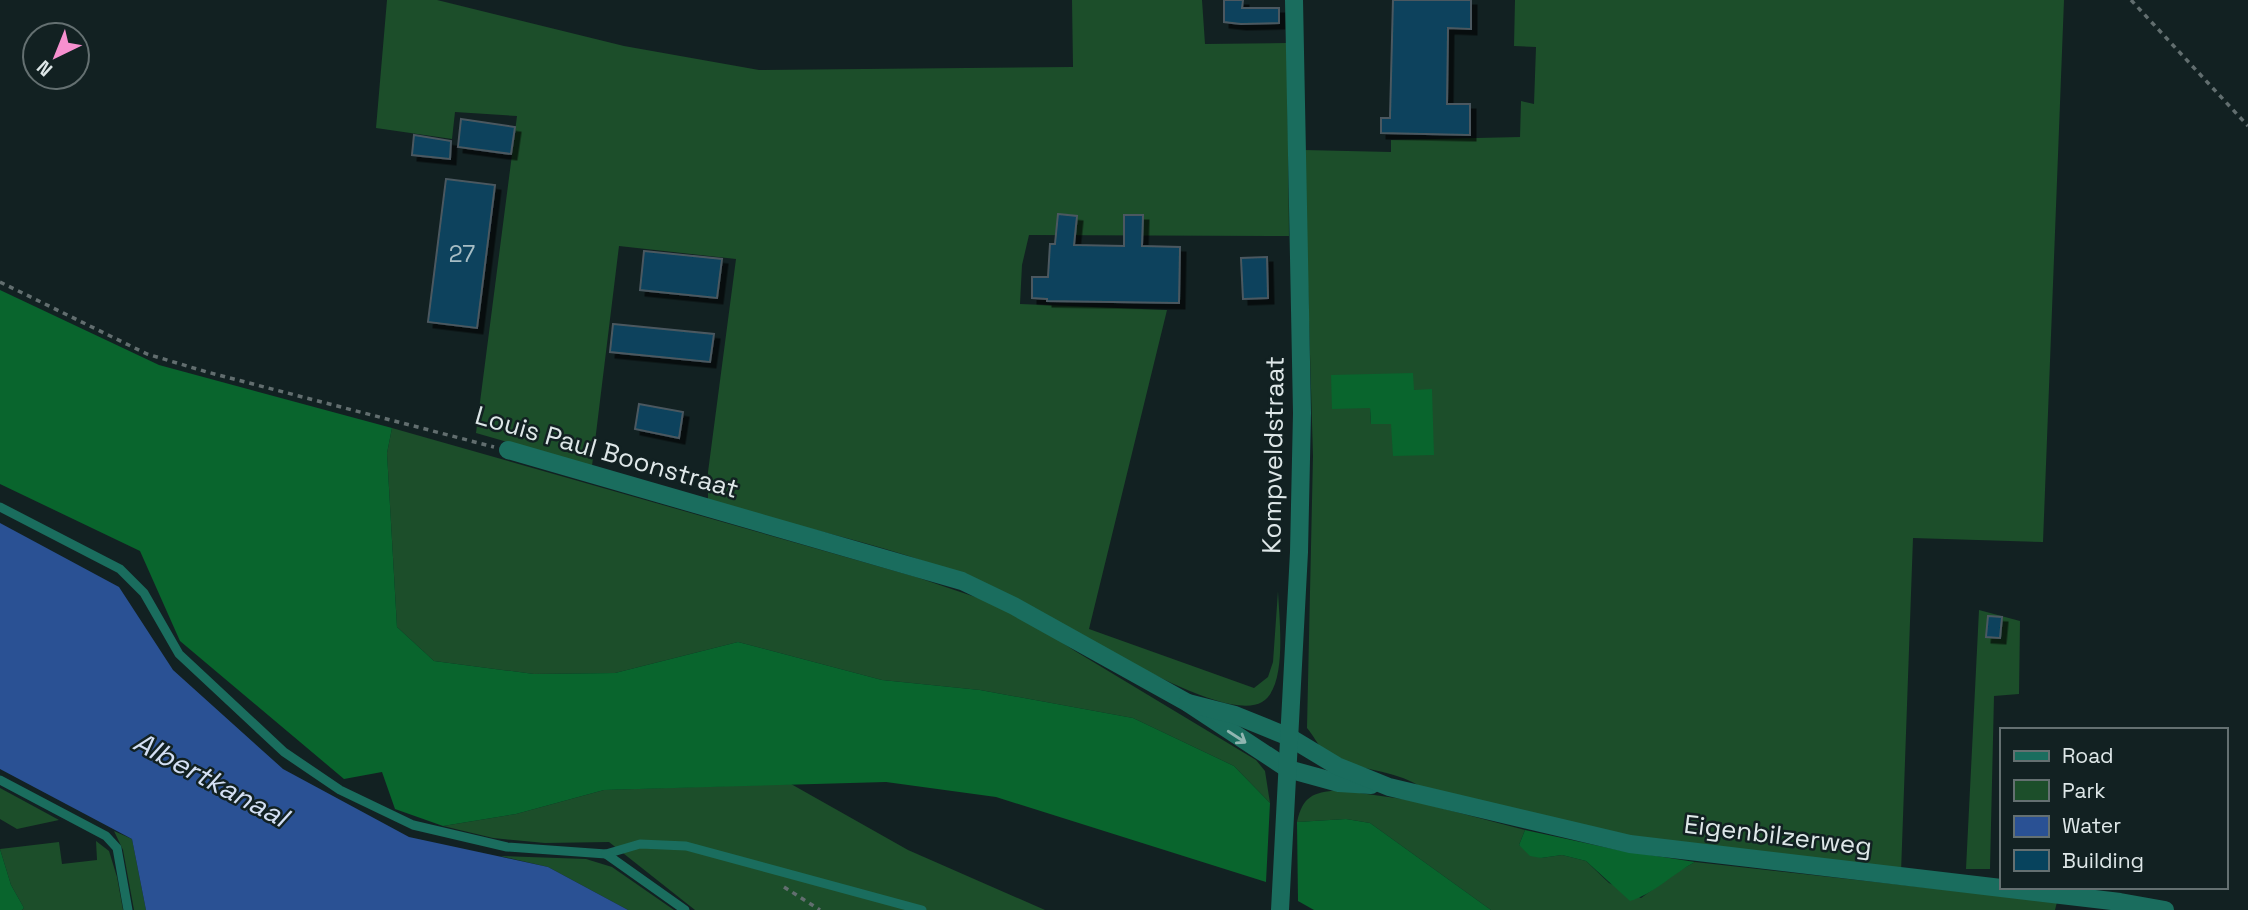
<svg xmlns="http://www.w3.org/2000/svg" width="2248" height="910" font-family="'Space Grotesk',sans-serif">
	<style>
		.green { fill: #1c4e2a; fill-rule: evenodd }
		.forest { fill: #09652d }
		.water { fill: #2a5194 }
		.building { fill: #07435d; stroke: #4b5860; stroke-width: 2; filter: url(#shadow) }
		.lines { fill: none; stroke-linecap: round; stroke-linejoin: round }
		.path { stroke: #626e6f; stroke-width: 3.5; stroke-dasharray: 5 5; stroke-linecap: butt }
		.service { stroke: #1a6d5e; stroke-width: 9 }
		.minor { stroke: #1a6d5e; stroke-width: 18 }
		.tertiary { stroke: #1a6d5e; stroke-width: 18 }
		.oneway { stroke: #90b6b1 }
		.labels { text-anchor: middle; stroke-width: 5; stroke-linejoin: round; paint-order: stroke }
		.number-label { font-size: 23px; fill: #a8bec5 }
		.street-label { font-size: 26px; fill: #dee7e8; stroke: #122122 }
		.water-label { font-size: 28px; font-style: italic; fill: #d4e0f4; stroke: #122122 }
	</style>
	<defs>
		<filter id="shadow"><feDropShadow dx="5.5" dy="5.5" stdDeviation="0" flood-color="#0009"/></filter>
	</defs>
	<rect width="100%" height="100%" fill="#122122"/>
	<g class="green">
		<path d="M387,0H437L624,46L759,70L1073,67L1072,0H1202L1205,44L1287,43L1289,236L1029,235L1022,265L1020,304L1167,310L1089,629L1254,688L1268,677L1273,662L1278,591C1279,618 1288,687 1262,702C1234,719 1151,673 1124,659C1073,633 1025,603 974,579C960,573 944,568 929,563C861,539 789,524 719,507L708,499V472L736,259L619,246L592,466L476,433L517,116L455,112L452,139L376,128Z"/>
		<path d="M1515,0H2064L2043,542L1913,538L1901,873L1629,838L1427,792C1400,767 1347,772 1324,751C1318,745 1313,735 1307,728L1313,456L1304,150L1391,152V140L1520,137L1521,101L1534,104L1536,47L1514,46ZM1414,390H1431L1371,424L1370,408Z"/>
		<path d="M392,428L916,577L993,603L1020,615L1075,651L1256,760L1265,771L1270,803L1234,766L1133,718L980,690L882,680L738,642L615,673L534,674L434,661L397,627L387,453Z"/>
		<path d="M1979,610L2020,621L2019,694L1994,696L1990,869H1966Z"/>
		<path d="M791,784L908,850L1045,910H695L609,842L545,843L493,838L443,826L516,814L604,790Z"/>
		<path d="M0,788L59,820L17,829L0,819Z"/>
		<path d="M1338,790L1410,800L1525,830L1519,845L1541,858L1562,855L1586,861L1609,883L1641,898L1677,872L1695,862L2057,902L2055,910H1491L1370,823L1346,819L1297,822C1303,796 1312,793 1338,790Z"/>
		<path d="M114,831L132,839L146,910H134L123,850Z"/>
		<path d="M96,841L109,851L117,877L123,910H22L24,908L11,885L0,849L59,842L62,864L97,860Z"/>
		<path d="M500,856L586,859L612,867L674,910H628L548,867Z"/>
	</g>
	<g class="forest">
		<path d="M0,290L159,365L392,428L387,453L397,627L434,661L534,674L615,673L738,642L882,680L980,690L1133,718L1234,766L1270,803L1266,882L996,797L886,782L604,790L516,814L443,826L395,809L382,772L344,779L180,641L140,551L0,484Z"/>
		<path d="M1413,373L1414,390L1432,389L1434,455L1393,456L1391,424H1371L1370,408L1332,409L1331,375Z"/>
		<path d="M1346,819L1370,823L1491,910H1314L1298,901L1297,822Z"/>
		<path d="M1525,830L1618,850L1695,862C1674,873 1652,895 1630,901L1586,861L1562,855L1541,858L1530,856L1519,845Z"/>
		<path d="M0,849L11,885L24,908L22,910H0Z"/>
	</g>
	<path class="water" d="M0,523L119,587L173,670L283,769L409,837L548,867L628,910H146L132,839L0,769Z"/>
	<g class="building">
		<path d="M1224,0H1243L1242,8H1279V23L1241,24L1224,22Z"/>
		<path d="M1393,0H1471V29L1448,28L1447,104H1470V135L1381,133V118H1390Z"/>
		<path d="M461,119L515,127L511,154L458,147Z"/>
		<path d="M414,135L451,141L450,159L412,155Z"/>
		<path d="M446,179L495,185L477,328L428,322Z"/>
		<path d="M1058,214L1077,216L1074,245L1124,246V215H1143L1142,246L1180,247L1179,303L1047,301V299L1032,298V277H1048L1050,244H1055Z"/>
		<path d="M644,251L722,259L717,298L640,290Z"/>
		<path d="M1267,257L1268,298L1243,299L1241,258Z"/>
		<path d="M613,324L714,334L710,362L610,352Z"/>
		<path d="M639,404L683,412L679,438L635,429Z"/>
		<path d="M1988,616L2002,617L2000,638L1986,637Z"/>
	</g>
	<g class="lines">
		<g class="path">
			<path d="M2131,0L2248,126"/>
			<path d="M0,282L147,354L207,372L494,447"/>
			<path d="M784,887L820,910"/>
		</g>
		<g class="service">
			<path d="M0,507L120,569L144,593L179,654L284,752L340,790L413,825L507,847L606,854L640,844L686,846L922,910"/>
			<path d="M0,780L106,836L117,848L128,910"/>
			<path d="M606,854L685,910"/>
		</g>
		<g class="minor">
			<path d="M508,450L962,581L1014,606L1188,703L1288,769L1339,783L1371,785"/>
			<path d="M1188,703L1235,715L1289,737L1337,766L1389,787L1630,844L2120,902L2165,910"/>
		</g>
		<path class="tertiary" d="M1280,910L1299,552L1302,413L1294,0"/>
	</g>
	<defs><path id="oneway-shaft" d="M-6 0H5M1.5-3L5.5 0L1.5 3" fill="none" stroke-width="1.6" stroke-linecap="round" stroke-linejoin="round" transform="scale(1.75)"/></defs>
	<use class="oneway" href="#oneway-shaft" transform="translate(1237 737) rotate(33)"/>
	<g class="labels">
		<g class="number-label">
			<text x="462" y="262">27</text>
		</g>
		<g class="street-label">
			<text transform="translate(607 452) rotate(16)" y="9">Louis Paul Boonstraat</text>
			<text transform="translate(1273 455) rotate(-89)" y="9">Kompveldstraat</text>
			<text transform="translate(1778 835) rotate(7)" y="9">Eigenbilzerweg</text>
		</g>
		<g class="water-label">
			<text transform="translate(211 779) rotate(28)" y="10">Albertkanaal</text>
		</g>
	</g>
	<rect x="2000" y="728" width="228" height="161" fill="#122122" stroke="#647071" stroke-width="2"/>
	<rect x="2014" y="751" width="35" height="10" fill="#1a6d5e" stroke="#647071" stroke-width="2"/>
	<text x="2062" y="763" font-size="21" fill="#dee7e8">Road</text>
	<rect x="2014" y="780" width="35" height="21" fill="#1c4e2a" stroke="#647071" stroke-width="2"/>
	<text x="2062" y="798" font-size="21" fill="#dee7e8">Park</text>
	<rect x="2014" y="816" width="35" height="21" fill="#2a5194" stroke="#647071" stroke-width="2"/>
	<text x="2062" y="833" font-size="21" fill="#dee7e8">Water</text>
	<rect x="2014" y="850" width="35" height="21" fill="#07435d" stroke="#647071" stroke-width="2"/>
	<text x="2062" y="868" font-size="21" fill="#dee7e8">Building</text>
	<g transform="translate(56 56) rotate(223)"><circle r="33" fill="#122122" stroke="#647071" stroke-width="2"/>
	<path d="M0-5L12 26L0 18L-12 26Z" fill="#f690cf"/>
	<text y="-10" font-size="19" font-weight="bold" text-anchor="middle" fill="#dee7e8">N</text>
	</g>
</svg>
